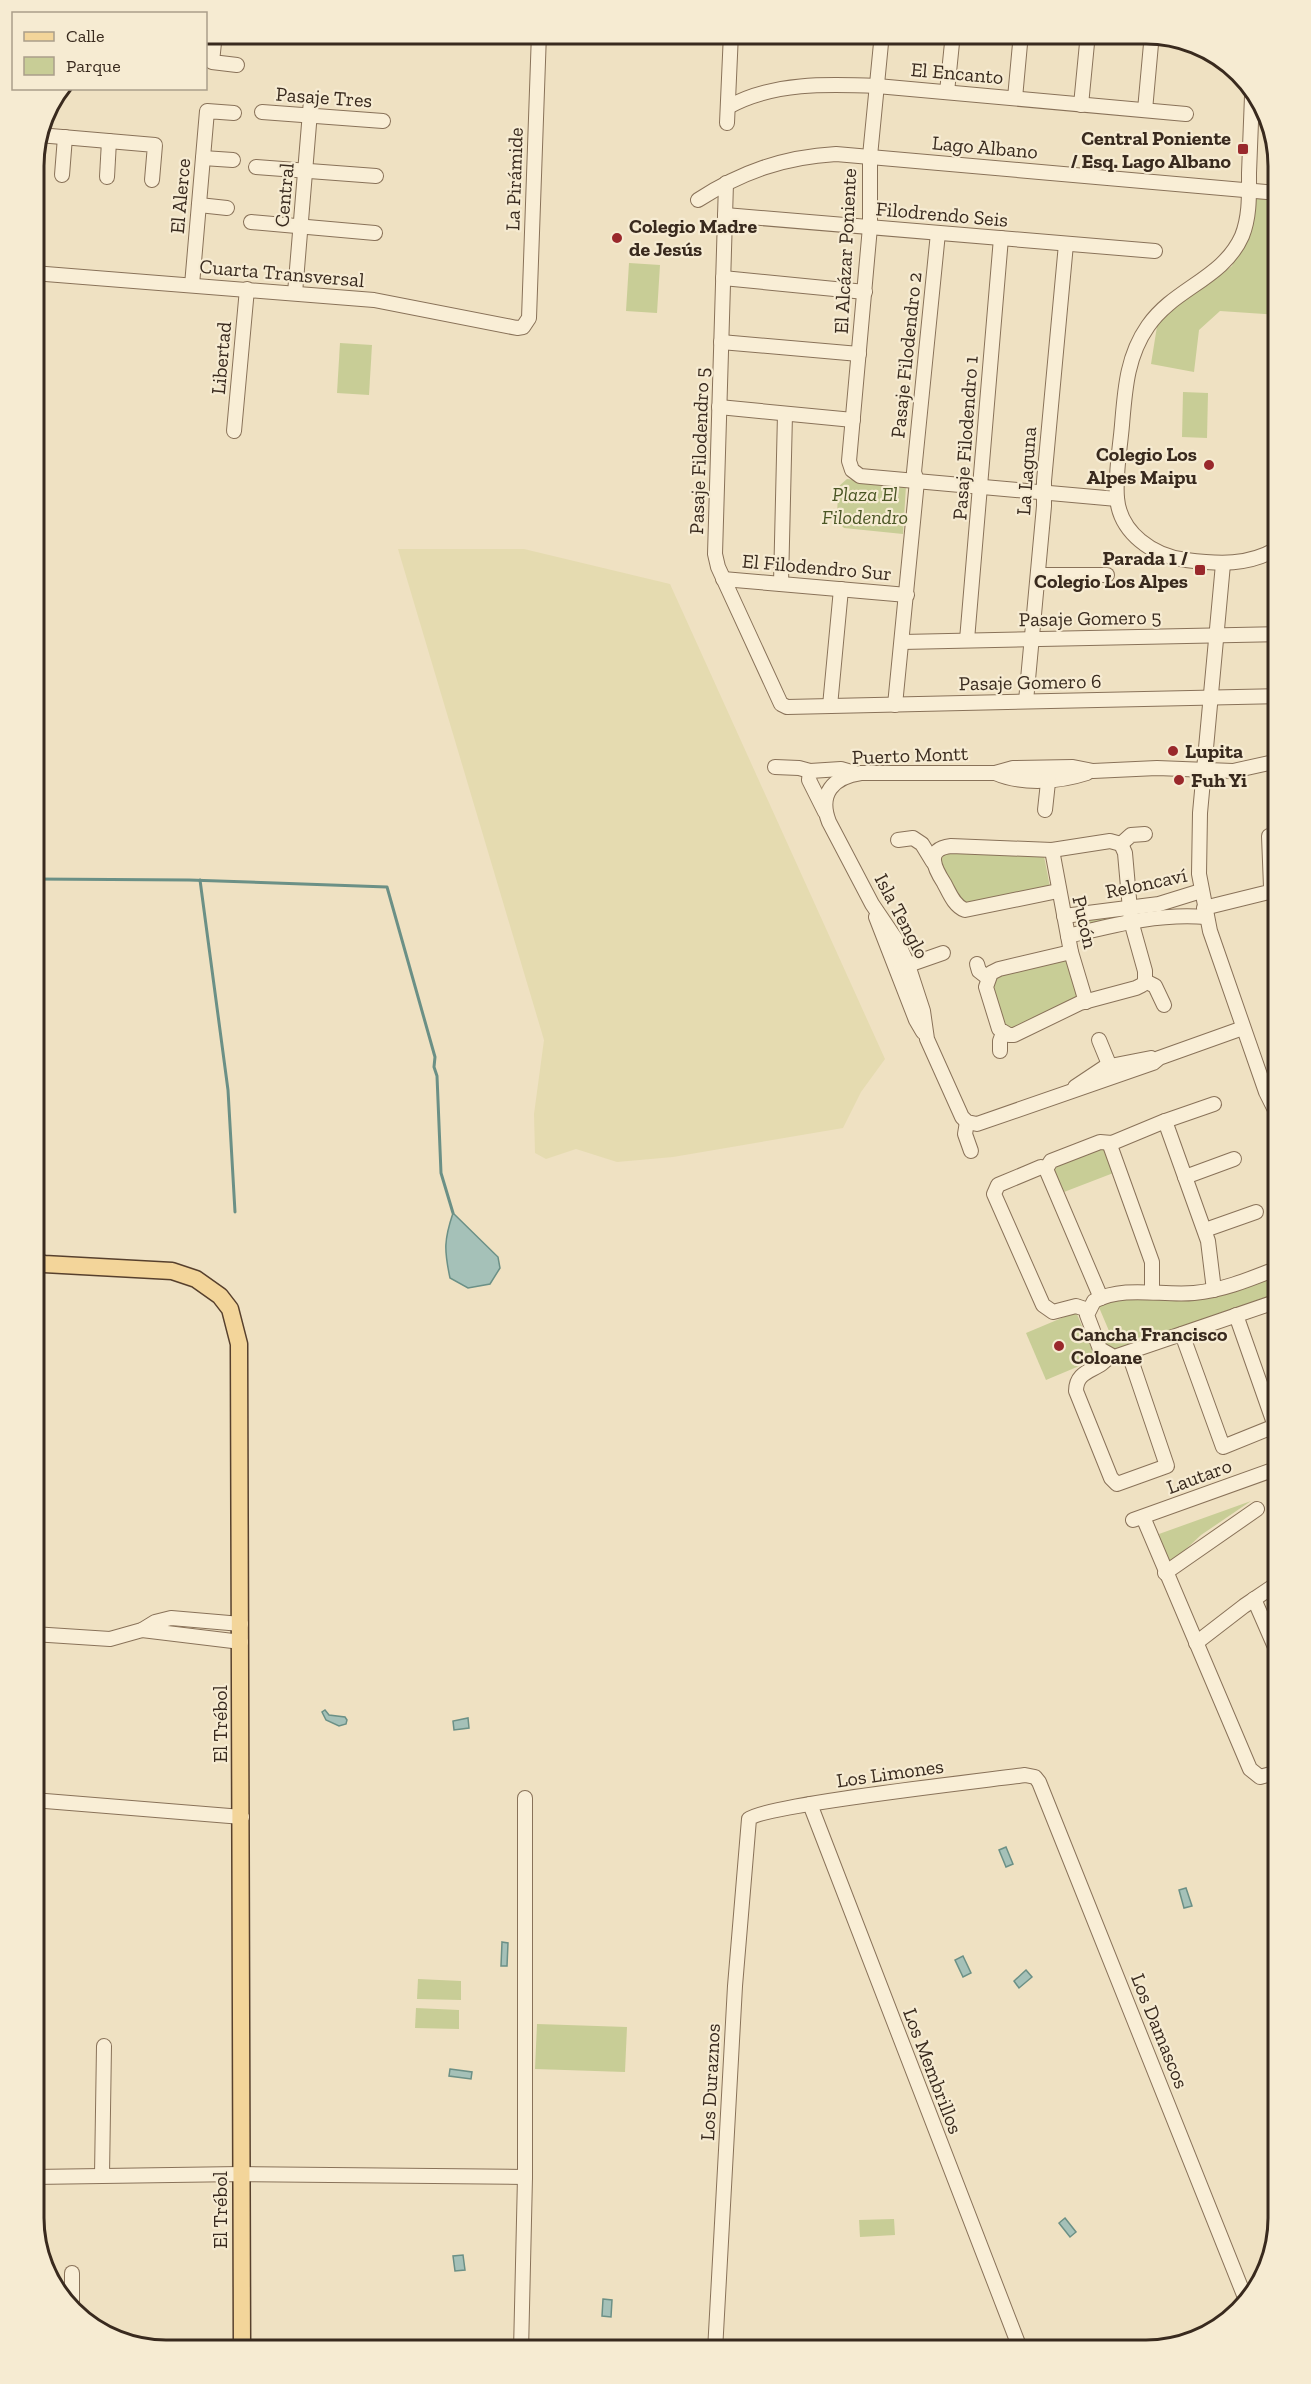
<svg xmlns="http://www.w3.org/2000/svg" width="1311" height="2384" font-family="'Zilla Slab',serif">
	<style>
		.farmland { fill: #e5dbb0 }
		.green { fill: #c8cd96 }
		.water { fill: #a5c1b8; stroke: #6b9086; stroke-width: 1.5 }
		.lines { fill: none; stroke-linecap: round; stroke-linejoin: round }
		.stream { stroke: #6b9086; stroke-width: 3 }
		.minor-casing { stroke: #897259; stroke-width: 16 }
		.major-casing { stroke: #57402d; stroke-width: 19 }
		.minor { stroke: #f9eed6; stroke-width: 14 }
		.major { stroke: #f3d59a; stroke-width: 16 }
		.poi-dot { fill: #99282b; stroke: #f6ebd2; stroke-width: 2 }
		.labels { text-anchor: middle; stroke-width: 4.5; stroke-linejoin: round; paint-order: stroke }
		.street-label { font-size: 20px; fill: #392a1e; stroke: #f6ebd2 }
		.poi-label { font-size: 20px; font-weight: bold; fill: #392a1e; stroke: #f6ebd2; text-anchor: start }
		.park-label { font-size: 20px; font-style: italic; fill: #4a5624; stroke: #f6ebd2 }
		.rim { fill: none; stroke: #392a1e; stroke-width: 3 }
	</style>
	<rect width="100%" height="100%" fill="#efe1c2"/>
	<path class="farmland" d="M398,549H524L670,584L885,1059L861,1092L843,1128L673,1157L617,1162L576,1149L546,1159L535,1153L534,1114L544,1040Z"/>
	<g class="green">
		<path d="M1252,196L1278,200V315L1220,311L1199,330L1194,372L1151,364L1158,320L1177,304L1232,266L1249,224Z"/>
		<path d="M629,263L660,265L657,313L626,311Z"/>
		<path d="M340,343L372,345L369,395L337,393Z"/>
		<path d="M1183,392L1208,393L1207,438L1182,437Z"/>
		<path d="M847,479L906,486L903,534L844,528L837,521L838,487Z"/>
		<path d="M946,851L1044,856L1050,887L965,907L937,862Z"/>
		<path d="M1125,913V917L1080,929L1079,919Z"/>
		<path d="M1066,958L1078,997L1014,1029L1003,1025L992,987L994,977Z"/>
		<path d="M1107,1147L1116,1172L1064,1192L1063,1189H1060L1049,1167L1054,1162Z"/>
		<path d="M1278,1275V1294L1129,1347L1112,1351L1104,1341L1112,1338L1098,1305L1114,1300Z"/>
		<path d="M1076,1312L1096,1359L1046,1380L1026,1333Z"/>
		<path d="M1251,1501L1201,1535L1169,1565L1159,1534Z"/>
		<path d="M418,1979L461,1981V2000L417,1999Z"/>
		<path d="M416,2008L459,2010V2029L415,2028Z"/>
		<path d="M537,2024L627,2027L625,2072L535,2069Z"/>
		<path d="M894,2219L895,2235L860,2237L859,2220Z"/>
	</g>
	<g class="water">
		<path d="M453,1213L498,1257L500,1268L490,1284L468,1288L450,1278C444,1250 444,1240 453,1213Z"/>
		<path d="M325,1710L329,1715L345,1717L347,1720L346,1724L339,1726L326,1720L322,1712Z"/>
		<path d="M468,1718L469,1728L454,1730L453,1721Z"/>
		<path d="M1006,1847L1013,1864L1006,1867L999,1850Z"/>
		<path d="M1186,1888L1192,1906L1184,1908L1179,1890Z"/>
		<path d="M502,1942L508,1943L507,1966H501Z"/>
		<path d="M963,1956L971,1973L963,1977L955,1960Z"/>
		<path d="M1026,1970L1032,1977L1019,1988L1014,1981Z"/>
		<path d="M450,2069L472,2072L471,2079L449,2076Z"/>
		<path d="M1065,2218L1076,2232L1070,2237L1059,2223Z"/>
		<path d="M463,2255L465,2270L455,2271L453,2256Z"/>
		<path d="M603,2299L612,2300L611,2317L602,2316Z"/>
	</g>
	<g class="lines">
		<g class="stream">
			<path d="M33,879L189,880L387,887L435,1057L434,1067L437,1076L441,1173L453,1213"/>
			<path d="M200,880L228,1090L235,1212"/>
		</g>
		<defs>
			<g id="minor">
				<path d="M215,33L212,62L237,65"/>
				<path d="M882,33L870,156V227L849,461L852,470L860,476L1117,499"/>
				<path d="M947,92L953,33"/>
				<path d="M1252,96C1251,122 1250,147 1249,173C1249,194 1250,216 1242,236C1223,279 1174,288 1148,326C1127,356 1125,389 1122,425C1120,449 1115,474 1117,498C1120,533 1153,556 1186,560C1218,564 1249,566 1278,548"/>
				<path d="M1015,98L1021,33"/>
				<path d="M1081,105L1088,33"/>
				<path d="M728,107C773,82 827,84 877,86L1186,114"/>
				<path d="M1145,110L1152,33"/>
				<path d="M262,112L383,121"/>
				<path d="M727,123L731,33"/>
				<path d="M39,135L155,145L152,180"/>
				<path d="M203,158L233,160"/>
				<path d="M256,167L376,176"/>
				<path d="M62,175L65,137"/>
				<path d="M107,177L109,141"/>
				<path d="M726,183L715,554L718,567L781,704L787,707L1278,696"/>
				<path d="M698,200C741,172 784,157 836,154L1278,193"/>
				<path d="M199,205L227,208"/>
				<path d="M725,215L1155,251"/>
				<path d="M251,222L375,233"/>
				<path d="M33,273L374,300L517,328L523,327L529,318L539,33"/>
				<path d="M723,278L865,292"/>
				<path d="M192,285L207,111L234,113"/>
				<path d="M295,293L311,100"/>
				<path d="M721,342L859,354"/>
				<path d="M719,407L853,420"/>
				<path d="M234,431L247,289"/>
				<path d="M1223,564L1200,813L1199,874L1210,931L1266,1092L1278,1116"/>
				<path d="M1038,575H1107"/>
				<path d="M723,579L907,595"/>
				<path d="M781,584L785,414"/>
				<path d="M967,640L1001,238"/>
				<path d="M902,642L1278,634"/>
				<path d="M1026,701L1044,506V481L1066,244"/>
				<path d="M895,705L917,481L914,472L938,233"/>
				<path d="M830,706L841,589"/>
				<path d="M775,767L799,768L810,771"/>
				<path d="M995,773C1023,785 1059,782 1087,773"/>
				<path d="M1045,810L1049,773"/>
				<path d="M825,812L809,780L810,771L841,769L855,773"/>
				<path d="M898,840L913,838L922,844L933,862"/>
				<path d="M1121,844L1125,853L1131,921L1145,971V981"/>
				<path d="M1121,844L1131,835L1145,834"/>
				<path d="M1052,850L1071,952L1086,1002"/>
				<path d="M1058,891L965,910C954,906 949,892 944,883C935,869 924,849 951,846L1052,850L1110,841L1121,844"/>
				<path d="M1204,908L1269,892L1271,887L1269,836"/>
				<path d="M1064,916L1159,904L1201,891"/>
				<path d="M876,917L916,1020L923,1032"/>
				<path d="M1068,936C1114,925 1158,913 1206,917"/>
				<path d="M1071,952L999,969L991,973L986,987L999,1029L1009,1035H1014L1080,1003L1136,988L1142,985L1145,981"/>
				<path d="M1276,954H1278"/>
				<path d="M977,964L979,971L988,978"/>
				<path d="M900,968L943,953"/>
				<path d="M1145,981L1155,986L1164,1005"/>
				<path d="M1243,1028L1159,1058L1153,1063L977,1124L967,1122L962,1117L927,1039L923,1011L908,965L897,941L872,904L829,822C818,794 833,777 861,773H995L1013,768L1073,767L1093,771L1157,768L1233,771L1278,761"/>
				<path d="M1099,1040L1113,1074"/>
				<path d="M1000,1051V1041L1003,1033"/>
				<path d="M1075,1087L1105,1067L1151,1058"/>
				<path d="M1165,1121L1208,1241L1214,1290"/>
				<path d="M967,1122L965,1134L971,1151"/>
				<path d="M1112,1143L1111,1148L1152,1262V1291"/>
				<path d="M1112,1143L1165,1121L1214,1104"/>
				<path d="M1046,1169L1041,1167L998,1185L994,1194L1043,1305L1053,1312L1076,1306L1088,1310"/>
				<path d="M1046,1169L1101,1298"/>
				<path d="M1046,1169L1051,1161L1100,1142L1112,1143"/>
				<path d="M1185,1177L1234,1159"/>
				<path d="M1205,1230L1256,1212"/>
				<path d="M1278,1301L1114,1357L1100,1349L1087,1315L1094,1301C1125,1285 1161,1296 1194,1293C1224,1290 1250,1279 1278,1268"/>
				<path d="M1182,1334L1223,1447L1275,1426L1236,1315"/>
				<path d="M1109,1356C1099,1372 1076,1368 1076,1391L1111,1478L1117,1484L1167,1466L1129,1354"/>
				<path d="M1143,1517L1250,1769L1260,1777L1278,1772"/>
				<path d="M1133,1520L1278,1468"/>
				<path d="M1165,1573L1257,1509"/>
				<path d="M1254,1599L1278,1654"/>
				<path d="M142,1630L241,1642"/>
				<path d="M33,1634L110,1639L142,1630L155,1622L171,1618L241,1624"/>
				<path d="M1196,1643L1244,1606L1278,1583"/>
				<path d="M33,1800L242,1817"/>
				<path d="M810,1804L1021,2351"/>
				<path d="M102,2175L104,2046"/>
				<path d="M33,2177L241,2174L525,2177"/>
				<path d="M72,2273V2305"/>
				<path d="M521,2351L525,2177V1798"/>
				<path d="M715,2351L735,1986L749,1819C763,1805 989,1780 1025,1775L1035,1777L1039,1782L1246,2300"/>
			</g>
			<path id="major" d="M33,1261L44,1264L172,1271L196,1279L220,1296L230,1309L239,1344L242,2351"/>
		</defs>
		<use href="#minor" class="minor-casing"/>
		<use href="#major" class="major-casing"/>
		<use href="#minor" class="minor"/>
		<use href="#major" class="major"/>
	</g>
	<g class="poi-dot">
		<rect x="1237" y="143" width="12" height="12" rx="3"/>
		<circle cx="617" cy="238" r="6"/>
		<circle cx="1209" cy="465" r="6"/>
		<rect x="1194" y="564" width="12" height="12" rx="3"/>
		<circle cx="1173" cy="751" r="6"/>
		<circle cx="1179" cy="780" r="6"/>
		<circle cx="1059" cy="1346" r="6"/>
	</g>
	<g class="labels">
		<g class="street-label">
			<text transform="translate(957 73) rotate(5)" y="7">El Encanto</text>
			<text transform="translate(324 97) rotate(4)" y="7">Pasaje Tres</text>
			<text transform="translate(985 147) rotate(5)" y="7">Lago Albano</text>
			<text transform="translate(514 179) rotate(-88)" y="7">La Pirámide</text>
			<text transform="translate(284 195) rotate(-85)" y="7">Central</text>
			<text transform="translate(180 196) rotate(-85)" y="7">El Alerce</text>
			<text transform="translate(942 214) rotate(5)" y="7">Filodrendo Seis</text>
			<text transform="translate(845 251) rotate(-87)" y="7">El Alcázar Poniente</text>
			<text transform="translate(282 273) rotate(5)" y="7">Cuarta Transversal</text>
			<text transform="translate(906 355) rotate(-84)" y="7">Pasaje Filodendro 2</text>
			<text transform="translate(221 358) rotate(-85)" y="7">Libertad</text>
			<text transform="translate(965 438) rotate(-86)" y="7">Pasaje Filodendro 1</text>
			<text transform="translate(699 451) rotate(-88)" y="7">Pasaje Filodendro 5</text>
			<text transform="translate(1026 471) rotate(-86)" y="7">La Laguna</text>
			<text transform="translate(817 567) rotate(5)" y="7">El Filodendro Sur</text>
			<text transform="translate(1090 618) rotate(-1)" y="7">Pasaje Gomero 5</text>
			<text transform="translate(1030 682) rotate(-1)" y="7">Pasaje Gomero 6</text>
			<text transform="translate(910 755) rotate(-2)" y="7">Puerto Montt</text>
			<text transform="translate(1146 883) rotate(-12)" y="7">Reloncaví</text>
			<text transform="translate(902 916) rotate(62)" y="7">Isla Tenglo</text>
			<text transform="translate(1085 922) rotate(77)" y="7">Pucón</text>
			<text transform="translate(1199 1476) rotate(-20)" y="7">Lautaro</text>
			<text transform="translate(220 1724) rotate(-90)" y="7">El Trébol</text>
			<text transform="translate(890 1773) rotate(-8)" y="7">Los Limones</text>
			<text transform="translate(1160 2031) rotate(68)" y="7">Los Damascos</text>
			<text transform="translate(933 2071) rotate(69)" y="7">Los Membrillos</text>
			<text transform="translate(710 2082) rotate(-87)" y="7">Los Duraznos</text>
			<text transform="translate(220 2210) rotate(-90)" y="7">El Trébol</text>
		</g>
		<g class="poi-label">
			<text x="1231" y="145" text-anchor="end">Central Poniente<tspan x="1231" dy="23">/ Esq. Lago Albano</tspan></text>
			<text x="629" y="233">Colegio Madre<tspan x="629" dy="23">de Jesús</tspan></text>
			<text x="1197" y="461" text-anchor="end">Colegio Los<tspan x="1197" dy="23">Alpes Maipu</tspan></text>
			<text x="1188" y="565" text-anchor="end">Parada 1 /<tspan x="1188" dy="23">Colegio Los Alpes</tspan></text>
			<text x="1185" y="758">Lupita</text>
			<text x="1191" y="787">Fuh Yi</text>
			<text x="1071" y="1341">Cancha Francisco<tspan x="1071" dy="23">Coloane</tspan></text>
		</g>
		<g class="park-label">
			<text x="865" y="501">Plaza El<tspan x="865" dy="23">Filodendro</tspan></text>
		</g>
	</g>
	<path d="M0 0H1311V2384H0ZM166 44H1146A122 122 0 0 1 1268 166V2218A122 122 0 0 1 1146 2340H166A122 122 0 0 1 44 2218V166A122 122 0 0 1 166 44Z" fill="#f6ebd2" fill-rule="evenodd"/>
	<path class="rim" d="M166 44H1146A122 122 0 0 1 1268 166V2218A122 122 0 0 1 1146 2340H166A122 122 0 0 1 44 2218V166A122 122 0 0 1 166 44Z"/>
	<rect x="12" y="12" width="195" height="78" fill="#f6ebd2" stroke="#aa9e8a" stroke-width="1.5"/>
	<rect x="24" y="32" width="30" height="9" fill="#f3d59a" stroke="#aa9e8a" stroke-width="1.5"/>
	<text x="66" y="42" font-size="18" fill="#392a1e">Calle</text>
	<rect x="24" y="57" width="30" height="18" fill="#c8cd96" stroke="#aa9e8a" stroke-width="1.5"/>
	<text x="66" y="72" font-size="18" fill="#392a1e">Parque</text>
</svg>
